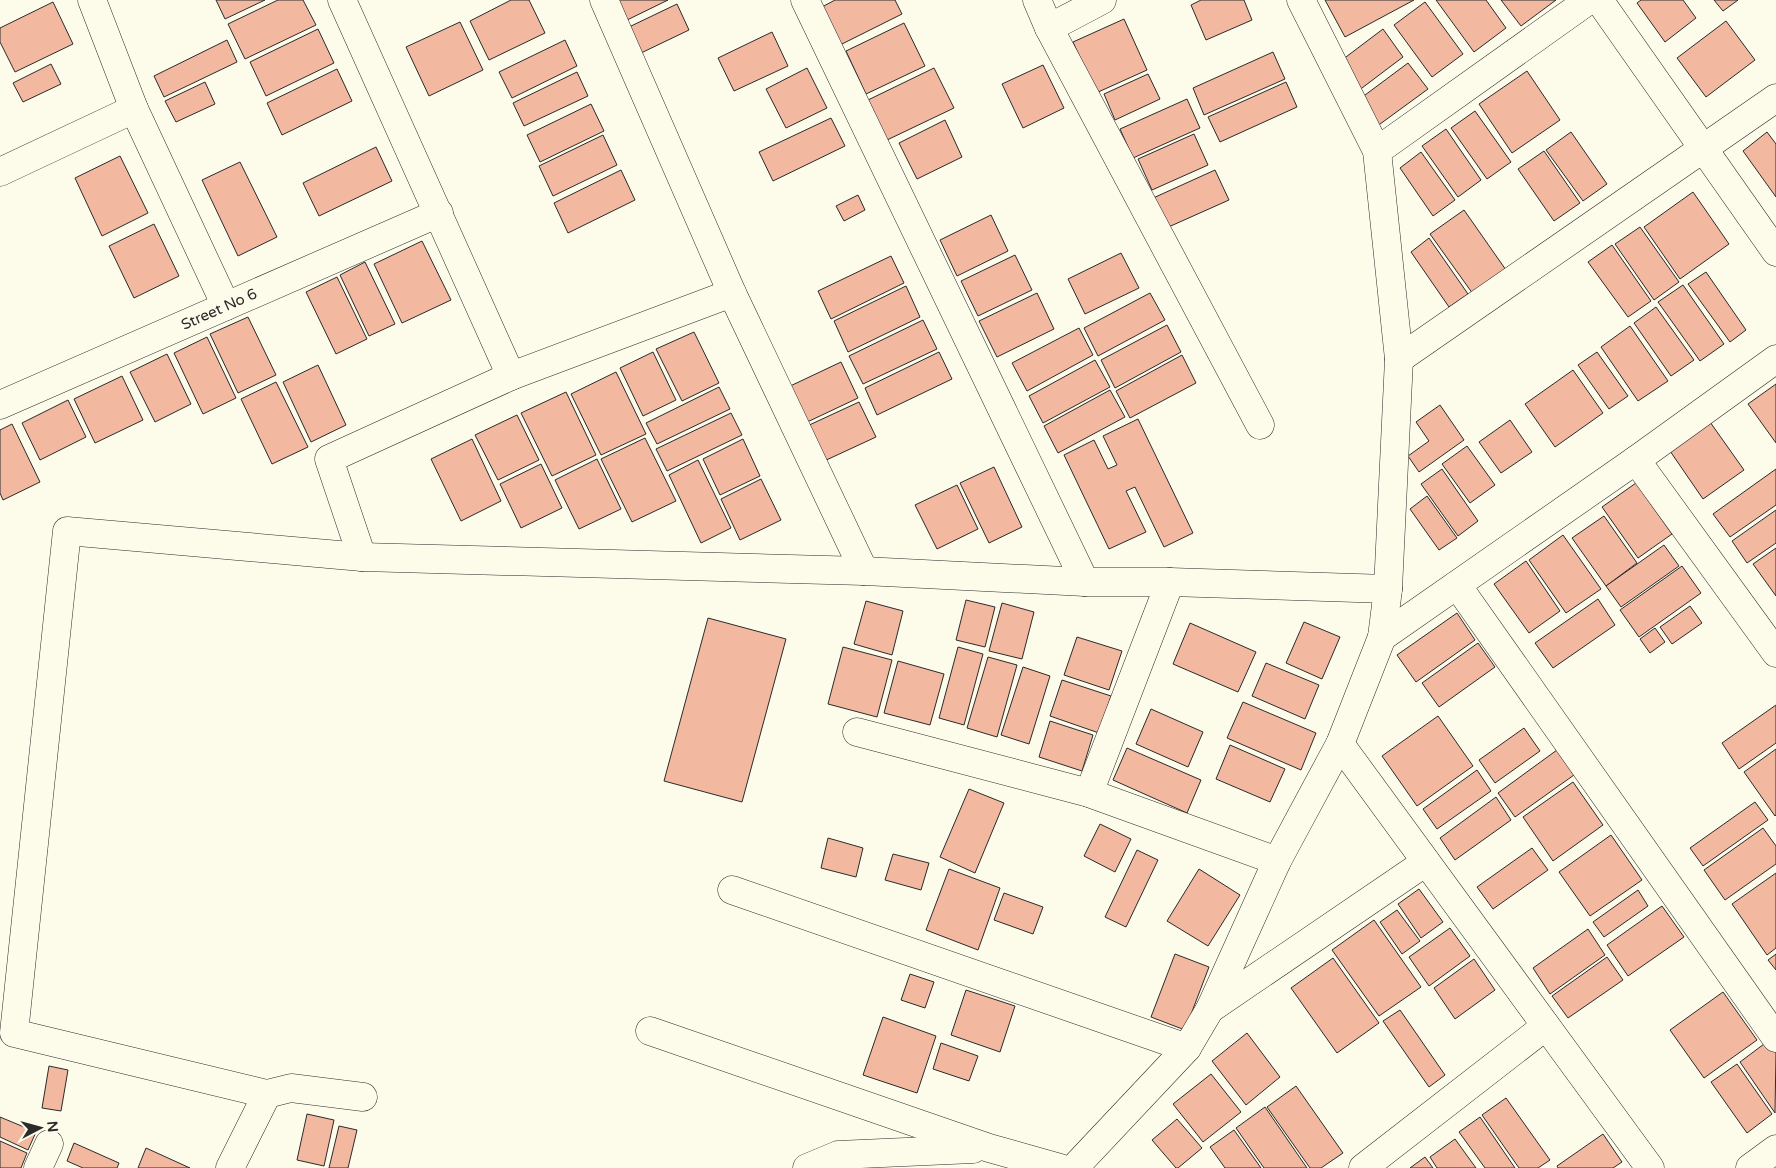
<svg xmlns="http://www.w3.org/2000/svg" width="1776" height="1168" font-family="'Varela Round',sans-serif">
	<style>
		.building { fill: #f2b8a0; stroke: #2b2b2b }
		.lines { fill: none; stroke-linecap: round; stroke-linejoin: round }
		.minor-casing { stroke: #2b2b2b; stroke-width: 29 }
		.minor { stroke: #fdfbea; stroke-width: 28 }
		.labels { text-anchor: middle; stroke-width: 4; stroke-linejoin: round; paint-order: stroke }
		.street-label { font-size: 15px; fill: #2b2b2b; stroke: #fdfbea }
	</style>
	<rect width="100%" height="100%" fill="#fdfbea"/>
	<g class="building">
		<path d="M216,0H265L225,19Z"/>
		<path d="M278,0H303L316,25L245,59L228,24Z"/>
		<path d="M511,0H529L545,33L489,60L470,21Z"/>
		<path d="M613,0H668L623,22Z"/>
		<path d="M835,0H895L902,14L840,45L822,7Z"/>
		<path d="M1201,0H1244L1252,20L1206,40L1191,5Z"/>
		<path d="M1325,0H1414L1345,37Z"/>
		<path d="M1436,0H1486L1506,28L1474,52Z"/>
		<path d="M1501,0H1556L1521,26Z"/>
		<path d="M1641,0H1683L1696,18L1665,42L1637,3Z"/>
		<path d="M1714,0H1738L1723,11Z"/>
		<path d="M53,2L73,44L15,72L0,42V28Z"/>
		<path d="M1425,2L1463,54L1432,77L1394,25Z"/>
		<path d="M677,4L689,30L641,53L629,27Z"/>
		<path d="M1124,19L1147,70L1096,93L1073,42Z"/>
		<path d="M1726,21L1755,60L1706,97L1677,58Z"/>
		<path d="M460,22L483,70L429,96L406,47Z"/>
		<path d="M904,23L925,66L866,94L846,51Z"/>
		<path d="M318,29L334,63L266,96L250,62Z"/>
		<path d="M1383,29L1403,57L1358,91L1338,63Z"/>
		<path d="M772,32L788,66L734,91L718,58Z"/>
		<path d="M227,40L237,62L164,97L154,76Z"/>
		<path d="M565,40L577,66L512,98L499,72Z"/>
		<path d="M1273,52L1285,79L1204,115L1193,88Z"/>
		<path d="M1408,63L1428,89L1376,127L1357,101Z"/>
		<path d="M51,64L61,84L23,102L13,83Z"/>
		<path d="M1043,65L1064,108L1023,128L1002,84Z"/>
		<path d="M807,68L827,108L786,128L766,89Z"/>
		<path d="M934,68L954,108L887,140L868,100Z"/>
		<path d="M337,69L352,101L282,135L267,103Z"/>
		<path d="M1527,71L1560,120L1512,153L1479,104Z"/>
		<path d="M577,72L588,96L524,126L513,103Z"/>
		<path d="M1148,74L1160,99L1115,120L1104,94Z"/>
		<path d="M205,82L215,104L176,122L165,101Z"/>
		<path d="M1286,82L1297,107L1220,142L1208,117Z"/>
		<path d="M1187,99L1200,128L1133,158L1120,129Z"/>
		<path d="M591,104L604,131L540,162L527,135Z"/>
		<path d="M1475,111L1511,162L1487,179L1451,128Z"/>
		<path d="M831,118L845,146L773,181L759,152Z"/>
		<path d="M945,120L962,157L917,179L899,143Z"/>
		<path d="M1446,129L1481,180L1458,197L1422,146Z"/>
		<path d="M1571,132L1607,184L1583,201L1546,150Z"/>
		<path d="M1767,132L1776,144V197L1743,151Z"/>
		<path d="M1194,134L1208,165L1152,190L1138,159Z"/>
		<path d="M603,135L617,165L553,196L539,166Z"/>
		<path d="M376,147L392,181L319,216L303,183Z"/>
		<path d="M1544,151L1580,203L1554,221L1518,169Z"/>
		<path d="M1421,152L1455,200L1433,216L1400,168Z"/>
		<path d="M120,156L148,213L102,236L75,178Z"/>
		<path d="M240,162L277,237L238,256L202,180Z"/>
		<path d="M621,170L635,200L568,233L554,203Z"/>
		<path d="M1215,170L1229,200L1164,229L1151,199Z"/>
		<path d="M1693,192L1729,244L1680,279L1644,227Z"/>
		<path d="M858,195L865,210L844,221L836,206Z"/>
		<path d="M1464,210L1506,270L1473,294L1430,234Z"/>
		<path d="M991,215L1008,251L957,276L940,240Z"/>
		<path d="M154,224L179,276L134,298L109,246Z"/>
		<path d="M1640,227L1679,282L1654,300L1615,244Z"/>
		<path d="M1429,238L1468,294L1449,307L1411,252Z"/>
		<path d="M422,241L451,300L402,323L374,264Z"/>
		<path d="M1612,245L1651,301L1628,317L1588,262Z"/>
		<path d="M1121,253L1139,288L1085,314L1068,279Z"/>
		<path d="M1015,255L1032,290L978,316L961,281Z"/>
		<path d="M891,256L904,283L831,319L818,291Z"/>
		<path d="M365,262L395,324L369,336L340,275Z"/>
		<path d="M1706,272L1746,330L1730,342L1688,284Z"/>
		<path d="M337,277L367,339L336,354L306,292Z"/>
		<path d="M1683,285L1724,344L1700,361L1658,302Z"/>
		<path d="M906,286L920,317L848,352L834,321Z"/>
		<path d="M1037,293L1054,329L997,357L979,321Z"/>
		<path d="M1150,293L1165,320L1098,356L1084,328Z"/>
		<path d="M1656,307L1694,360L1671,376L1634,323Z"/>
		<path d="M248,317L276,375L238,393L210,334Z"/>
		<path d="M923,320L937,349L863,384L849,356Z"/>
		<path d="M1167,325L1181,352L1115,388L1101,360Z"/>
		<path d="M1630,326L1668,381L1638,401L1601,347Z"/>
		<path d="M1079,328L1093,355L1027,391L1012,363Z"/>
		<path d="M694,332L719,383L682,401L656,349Z"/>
		<path d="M207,337L236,398L203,414L174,353Z"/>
		<path d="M653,352L676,400L643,416L620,368Z"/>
		<path d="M939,352L952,379L877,415L865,388Z"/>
		<path d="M1597,352L1628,396L1609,409L1578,365Z"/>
		<path d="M167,354L191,404L155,422L130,372Z"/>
		<path d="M1182,355L1196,383L1130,418L1116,391Z"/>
		<path d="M1095,360L1110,387L1043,423L1029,396Z"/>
		<path d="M841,362L858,398L803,424L786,388Z"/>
		<path d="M318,365L346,425L311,442L283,382Z"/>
		<path d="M1573,370L1603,413L1555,447L1525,404Z"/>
		<path d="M616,372L646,434L601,455L571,394Z"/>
		<path d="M122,376L143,420L95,443L74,399Z"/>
		<path d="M276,382L308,447L272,464L241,399Z"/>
		<path d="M1776,384V443L1748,404Z"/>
		<path d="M719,387L730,409L657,444L646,423Z"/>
		<path d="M1110,390L1125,417L1058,453L1044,426Z"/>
		<path d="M566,392L596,455L552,476L521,413Z"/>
		<path d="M68,400L86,437L40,460L22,423Z"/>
		<path d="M859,402L876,437L822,462L805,427Z"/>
		<path d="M1440,405L1464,440L1419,472L1408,456L1429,441L1416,422Z"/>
		<path d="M731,413L742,435L667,471L656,449Z"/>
		<path d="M517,415L539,460L498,480L475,435Z"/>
		<path d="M1138,419L1193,533L1164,547L1135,487L1126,491L1146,532L1109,549L1064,455L1094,440L1108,469L1117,465L1103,436Z"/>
		<path d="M1510,420L1532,452L1501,473L1479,442Z"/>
		<path d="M1710,422L1744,470L1703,499L1670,451Z"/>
		<path d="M12,424L40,482L3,500L0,493V430Z"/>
		<path d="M645,438L676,501L632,522L601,459Z"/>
		<path d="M472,439L501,501L461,521L431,459Z"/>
		<path d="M743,439L760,476L720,495L703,459Z"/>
		<path d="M1467,446L1495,485L1470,503L1442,464Z"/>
		<path d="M597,459L621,509L579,529L555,480Z"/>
		<path d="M698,460L731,528L701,543L669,475Z"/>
		<path d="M541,464L562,508L521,528L500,484Z"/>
		<path d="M994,467L1022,527L989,543L960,483Z"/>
		<path d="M1442,469L1478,521L1458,536L1421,484Z"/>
		<path d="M1776,469V505L1730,537L1713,514Z"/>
		<path d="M761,479L781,520L740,540L721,499Z"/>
		<path d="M1636,483L1672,534L1638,558L1602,507Z"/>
		<path d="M957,485L978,529L937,549L915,505Z"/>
		<path d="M1427,496L1457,538L1439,550L1410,509Z"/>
		<path d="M1776,510V543L1747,563L1732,541Z"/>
		<path d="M1604,516L1637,563L1606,586L1572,538Z"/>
		<path d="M1563,535L1601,589L1566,613L1529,560Z"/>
		<path d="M1664,545L1679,566L1621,607L1606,586Z"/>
		<path d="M1776,548V596L1753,564Z"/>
		<path d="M1526,561L1560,611L1529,633L1494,584Z"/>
		<path d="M1682,566L1701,593L1639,637L1620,610Z"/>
		<path d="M1598,599L1615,625L1553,668L1535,643Z"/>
		<path d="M966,600L995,607L985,647L956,640Z"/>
		<path d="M866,601L903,611L892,655L854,644Z"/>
		<path d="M1002,603L1034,612L1022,659L989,651Z"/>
		<path d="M1690,606L1702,623L1672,644L1660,627Z"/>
		<path d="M1457,613L1475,640L1416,682L1397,655Z"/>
		<path d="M708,618L786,639L742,802L664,781Z"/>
		<path d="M1304,622L1340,637L1322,679L1286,663Z"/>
		<path d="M1190,623L1256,652L1238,692L1173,664Z"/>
		<path d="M1655,628L1665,642L1650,653L1640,639Z"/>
		<path d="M1077,637L1122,651L1109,690L1064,675Z"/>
		<path d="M1478,643L1495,667L1439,707L1422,683Z"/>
		<path d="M843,647L892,660L877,717L828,704Z"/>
		<path d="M958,647L983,654L964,725L939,718Z"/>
		<path d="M988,657L1017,665L997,737L967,728Z"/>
		<path d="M898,661L944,674L930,725L884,713Z"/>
		<path d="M1266,663L1319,685L1305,719L1252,696Z"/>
		<path d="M1023,667L1050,676L1029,744L1001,735Z"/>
		<path d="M1062,680L1111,696L1099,733L1050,716Z"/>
		<path d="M1243,702L1316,733L1301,770L1227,738Z"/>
		<path d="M1776,705V743L1739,769L1722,743Z"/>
		<path d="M1151,709L1203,732L1188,767L1136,744Z"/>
		<path d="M1438,716L1473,766L1417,806L1382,756Z"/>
		<path d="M1050,721L1093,735L1082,771L1039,757Z"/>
		<path d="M1524,728L1540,751L1495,783L1479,760Z"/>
		<path d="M1230,745L1285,769L1270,802L1216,779Z"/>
		<path d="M1127,748L1201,780L1187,813L1113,780Z"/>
		<path d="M1776,749V815L1775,816L1744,772Z"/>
		<path d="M1557,750L1574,775L1515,817L1498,793Z"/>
		<path d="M1477,770L1491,791L1437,829L1423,809Z"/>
		<path d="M1573,782L1603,825L1553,861L1523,817Z"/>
		<path d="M969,789L1004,803L975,873L940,857Z"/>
		<path d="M1496,797L1511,820L1455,860L1440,838Z"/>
		<path d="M1755,802L1768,820L1703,866L1690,848Z"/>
		<path d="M1100,824L1131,839L1115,872L1084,856Z"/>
		<path d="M1763,828L1776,846V864L1725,900L1704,870Z"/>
		<path d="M1611,835L1642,880L1590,916L1559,872Z"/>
		<path d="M828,838L863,848L856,877L821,868Z"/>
		<path d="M1532,848L1548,870L1493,909L1477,887Z"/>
		<path d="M1137,850L1158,860L1126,927L1105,917Z"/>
		<path d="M893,854L929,863L921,890L885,880Z"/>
		<path d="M949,869L1000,888L978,950L926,930Z"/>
		<path d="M1199,869L1240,895L1208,946L1167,921Z"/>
		<path d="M1776,873V948L1767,955L1732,904Z"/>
		<path d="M1419,889L1443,922L1421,938L1398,904Z"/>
		<path d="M1638,890L1648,906L1604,937L1593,922Z"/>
		<path d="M1004,893L1043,907L1033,934L994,920Z"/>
		<path d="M1662,906L1684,937L1628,976L1607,945Z"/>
		<path d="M1397,910L1420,941L1402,954L1380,922Z"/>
		<path d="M1374,920L1421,987L1379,1016L1332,950Z"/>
		<path d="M1450,928L1470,956L1429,986L1409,957Z"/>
		<path d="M1588,929L1605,955L1550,994L1533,968Z"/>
		<path d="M1175,954L1209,967L1185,1030L1151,1017Z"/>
		<path d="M1776,954V970L1768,960Z"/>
		<path d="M1607,957L1623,980L1568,1018L1552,996Z"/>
		<path d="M1333,958L1379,1023L1337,1053L1291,988Z"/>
		<path d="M1474,959L1495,990L1455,1019L1434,988Z"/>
		<path d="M910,974L934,982L925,1008L901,1000Z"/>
		<path d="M966,990L1015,1006L1000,1052L951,1035Z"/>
		<path d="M1723,992L1757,1040L1704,1078L1670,1030Z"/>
		<path d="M1400,1010L1445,1075L1429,1087L1383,1021Z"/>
		<path d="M883,1017L936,1036L917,1093L863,1075Z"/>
		<path d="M1247,1033L1280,1077L1246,1105L1212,1061Z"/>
		<path d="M1768,1041L1776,1052L1775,1113L1740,1062Z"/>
		<path d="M941,1043L978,1056L969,1081L933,1069Z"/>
		<path d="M1737,1064L1772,1114L1747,1133L1711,1082Z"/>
		<path d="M49,1066L68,1070L61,1111L42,1108Z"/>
		<path d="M1211,1074L1241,1112L1203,1142L1173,1104Z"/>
		<path d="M1296,1086L1343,1153L1321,1168H1310L1267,1107Z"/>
		<path d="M1506,1098L1550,1160L1538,1168H1519L1482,1115Z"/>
		<path d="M1265,1107L1307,1168H1264L1236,1128Z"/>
		<path d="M307,1114L334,1120L324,1166L297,1160Z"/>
		<path d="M0,1117L36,1132L28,1150L0,1137Z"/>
		<path d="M1480,1117L1515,1168H1485L1459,1132Z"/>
		<path d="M1177,1119L1202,1148L1178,1168H1176L1152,1140Z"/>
		<path d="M339,1126L357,1130L348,1168H329Z"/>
		<path d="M1234,1130L1261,1168H1225L1210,1147Z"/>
		<path d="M1603,1134L1622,1162L1613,1168H1558L1557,1166Z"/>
		<path d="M1455,1139L1476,1168H1437L1430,1157Z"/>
		<path d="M0,1141L27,1153L21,1168H0Z"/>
		<path d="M74,1143L119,1163L117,1168H83L67,1161Z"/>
		<path d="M146,1148L190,1168H138Z"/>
		<path d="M1425,1157L1433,1168H1410Z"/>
	</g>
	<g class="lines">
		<defs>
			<g id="minor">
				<path d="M92,0L134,109L226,306"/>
				<path d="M342,0L511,376"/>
				<path d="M604,0L732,293L864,571"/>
				<path d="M805,0L1085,582"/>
				<path d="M1037,0L1049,28L1260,425"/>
				<path d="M1301,0L1377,151L1399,359L1388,589L1382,637"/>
				<path d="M1599,0L1776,252"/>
				<path d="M1049,28L1102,0"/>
				<path d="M1377,151L1589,0"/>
				<path d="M0,172L134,109"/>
				<path d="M1399,359L1776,98"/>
				<path d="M0,405L439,213"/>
				<path d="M1636,460L1776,653"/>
				<path d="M362,557L329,459L511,376L732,293"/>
				<path d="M1457,585L1776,1038"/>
				<path d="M857,732L1089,793L1277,861"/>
				<path d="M1340,744L1650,1168"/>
				<path d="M1089,793L1170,582"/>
				<path d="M732,890L1187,1048"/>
				<path d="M1210,1009L1426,862"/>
				<path d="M650,1031L989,1148L1060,1168"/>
				<path d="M267,1094L291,1088L363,1097"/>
				<path d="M38,1168L49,1144"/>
				<path d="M230,1168L267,1094L14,1033L67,531L362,557L864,571L1085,582H1170L1388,589"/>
				<path d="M807,1168L838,1155L973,1149"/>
				<path d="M1074,1168L1187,1048L1210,1009L1277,861L1340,744L1382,637L1636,460L1776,359"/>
				<path d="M1363,1168L1546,1026"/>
				<path d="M1750,1168L1776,1149"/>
			</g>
		</defs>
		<use href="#minor" class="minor-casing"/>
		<use href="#minor" class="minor"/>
	</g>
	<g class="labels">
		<g class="street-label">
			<text transform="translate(219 309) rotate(-24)" y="5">Street No 6</text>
		</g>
	</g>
	<g transform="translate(40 1128) rotate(84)" stroke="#fdfbea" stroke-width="4" paint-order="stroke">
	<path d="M0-4L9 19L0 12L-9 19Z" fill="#2b2b2b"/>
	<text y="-8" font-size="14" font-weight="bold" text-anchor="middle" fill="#2b2b2b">N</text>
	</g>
</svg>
